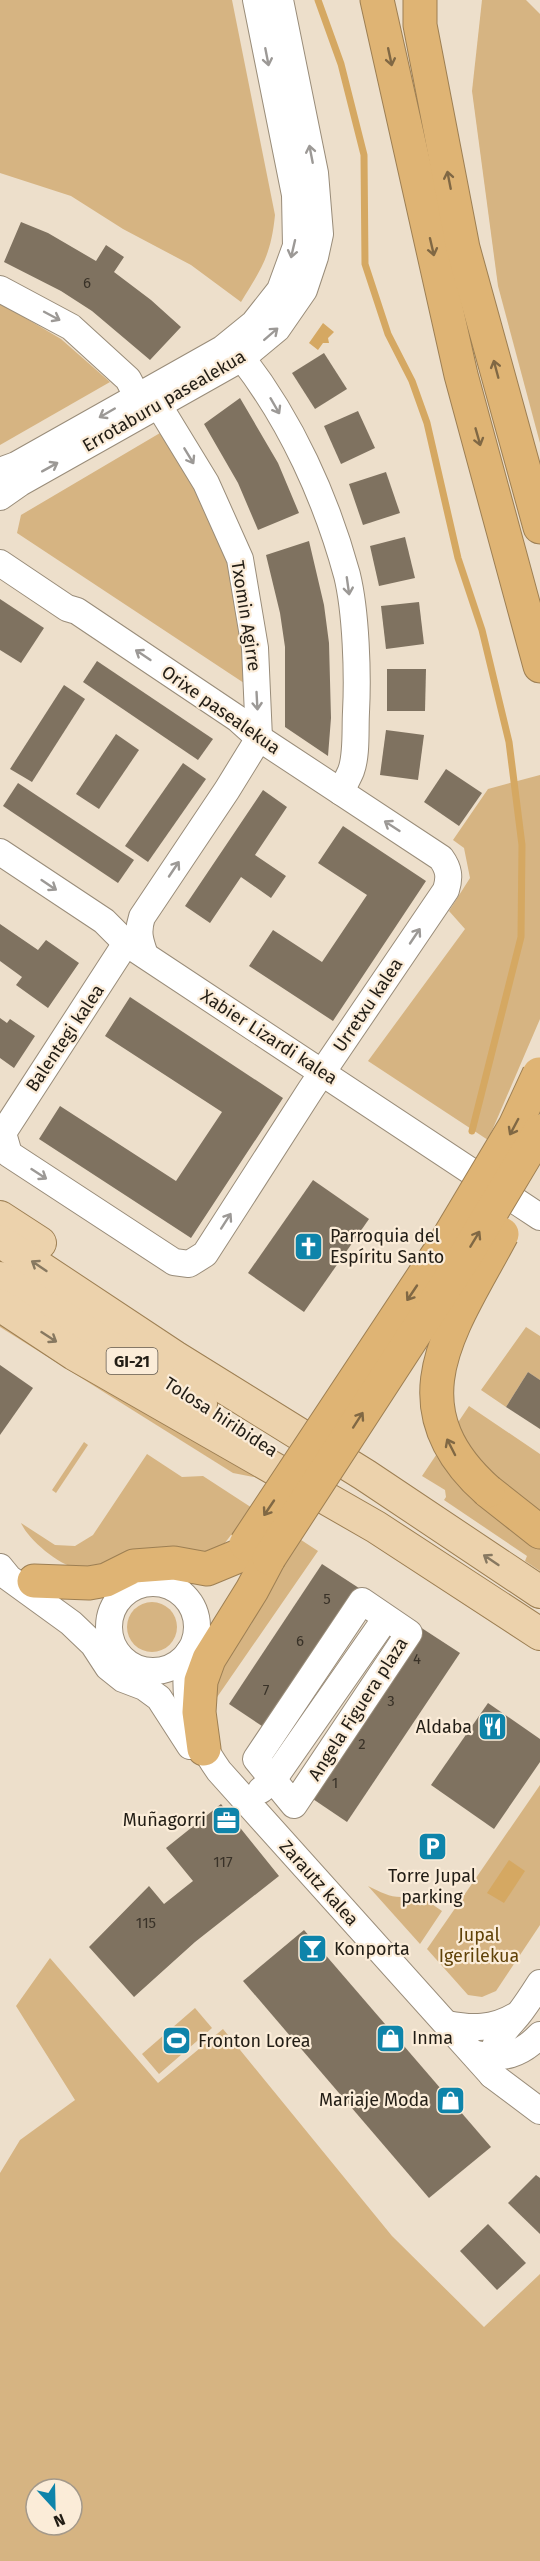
<svg xmlns="http://www.w3.org/2000/svg" width="540" height="2561" font-family="'Fira Sans',sans-serif">
	<style>
		.green { fill: #d6b482; fill-rule: evenodd }
		.water { fill: #d5a862 }
		.lines { fill: none; stroke-linecap: round; stroke-linejoin: round }
		.stream { stroke: #d5a862; stroke-width: 7 }
		.building { fill: #7f7260 }
		.minor-casing { stroke: #998c79; stroke-width: 28 }
		.major-casing { stroke: #9d7f53; stroke-width: 34 }
		.highway-casing { stroke: #9d7f53; stroke-width: 35 }
		.minor { stroke: #fff; stroke-width: 26 }
		.major { stroke: #ecd2ac; stroke-width: 32 }
		.highway { stroke: #dfb474; stroke-width: 33 }
		.highway-bridge-casing { stroke: #9d7f53; stroke-width: 35; stroke-linecap: butt }
		.highway-bridge { stroke: #dfb474; stroke-width: 33 }
		.oneway { stroke: #9c9996 }
		.oneway2 { stroke: #806844 }
		.oneway3 { stroke: #877860 }
		.labels { text-anchor: middle; stroke-width: 4.5; stroke-linejoin: round; paint-order: stroke }
		.number-label { font-size: 15px; fill: #393228 }
		.shield { fill: #fbecd8; stroke: #635b50; stroke-width: 1.5 }
		.shield-label { font-size: 16px; font-weight: bold; fill: #221d15 }
		.street-label { font-size: 18px; fill: #221d15; stroke: #fbecd8 }
		.poi-label { font-size: 18px; fill: #221d15; stroke: #fbecd8; text-anchor: start }
		.park-label { font-size: 18px; fill: #604208; stroke: #fbecd8 }
	</style>
	<rect width="100%" height="100%" fill="#eddfcb"/>
	<g class="green">
		<path d="M0,0H232L275,215C271,255 262,268 241,302L191,265L123,229L71,196L0,173Z"/>
		<path d="M482,0H526L540,14V443L498,286L472,91Z"/>
		<path d="M0,303L61,339L110,382L0,445Z"/>
		<path d="M160,433C201,493 227,544 241,616C246,639 245,663 247,685L17,533L21,515Z"/>
		<path d="M540,775V1019L488,1140L368,1061L465,929L449,911L470,878L464,848L453,840L488,789Z"/>
		<path d="M0,1320L259,1478L233,1473L0,1327Z"/>
		<path d="M526,1327L540,1336V1380L528,1372L506,1407L481,1390Z"/>
		<path d="M469,1406L540,1454V1571L525,1561L527,1556L444,1500L446,1497L445,1490L422,1476Z"/>
		<path d="M84,1442L88,1445L56,1493L52,1490Z"/>
		<path d="M147,1454L182,1477L203,1476L318,1551L213,1703L218,1674L252,1623L250,1613L283,1566L231,1535L218,1552C183,1555 147,1555 112,1560C99,1563 91,1570 77,1568C58,1565 28,1539 21,1523L55,1545L75,1546L93,1535Z"/>
		<circle cx="152" cy="1627" r="25"/>
		<path d="M540,1785V1925L496,1991L482,1997L468,1995L427,1949Z"/>
		<path d="M368,1886C386,1895 397,1901 417,1894L442,1911L420,1944Z"/>
		<path d="M50,1958L158,2083L223,2029L392,2236L484,2327L540,2274V2561H0V2173L20,2140L75,2100L16,2006ZM36,2489H72V2525H36Z"/>
		<path d="M195,2008L212,2028L159,2074L142,2054Z"/>
	</g>
	<g class="water">
		<path d="M323,323L334,332L328,338L329,343H323L318,350L309,343Z"/>
		<path d="M509,1860L525,1871L504,1903L487,1893Z"/>
	</g>
	<g class="lines">
		<path class="stream" d="M318,0L341,64L364,155L365,264L388,334L412,381L427,423L458,558L482,630L509,742L522,845L521,937L472,1131"/>
	</g>
	<g class="building">
		<path d="M21,222L48,233L96,261L106,245L124,257L114,272L151,300L181,327L150,360L92,311L61,291L4,262Z"/>
		<path d="M324,353L347,389L315,409L292,373Z"/>
		<path d="M240,398L278,463L299,513L258,530L238,483L204,424Z"/>
		<path d="M358,411L375,448L341,464L324,426Z"/>
		<path d="M386,472L400,513L363,525L349,484Z"/>
		<path d="M405,537L415,578L379,586L370,546Z"/>
		<path d="M309,541L324,605L329,643L331,718L328,756L285,727V647L280,613L266,555Z"/>
		<path d="M0,599L44,628L21,663L0,650Z"/>
		<path d="M419,602L424,644L386,649L381,606Z"/>
		<path d="M97,661L213,739L198,760L83,682Z"/>
		<path d="M387,669H426L425,711H387Z"/>
		<path d="M64,685L85,699L32,782L10,769Z"/>
		<path d="M386,730L424,735L418,780L380,775Z"/>
		<path d="M116,734L139,750L99,809L76,794Z"/>
		<path d="M183,763L206,779L148,862L125,846Z"/>
		<path d="M446,769L482,793L459,826L424,802Z"/>
		<path d="M18,783L134,860L118,883L3,806Z"/>
		<path d="M263,790L287,807L255,855L286,876L271,898L241,877L210,923L185,906Z"/>
		<path d="M343,826L426,881L333,1021L249,966L273,930L322,962L367,895L318,863Z"/>
		<path d="M0,924L38,950L46,940L79,963L48,1008L16,985L22,977L0,961Z"/>
		<path d="M130,997L283,1098L191,1238L39,1139L60,1106L176,1181L222,1112L105,1036Z"/>
		<path d="M0,1018L7,1023L10,1019L35,1036L14,1068L0,1058Z"/>
		<path d="M313,1180L369,1219L304,1312L248,1273Z"/>
		<path d="M0,1365L33,1388L0,1435Z"/>
		<path d="M528,1372L540,1380V1429L506,1407Z"/>
		<path d="M322,1564L365,1592L271,1732L229,1704Z"/>
		<path d="M417,1625L460,1653L347,1822L304,1793Z"/>
		<path d="M488,1703L540,1739V1762L494,1829L431,1785Z"/>
		<path d="M221,1804L279,1876L195,1942L134,1997L89,1947L149,1886L164,1904L193,1881L166,1848Z"/>
		<path d="M304,1930L491,2147L429,2198L243,1981Z"/>
		<path d="M536,2175L540,2178V2234L508,2203Z"/>
		<path d="M488,2224L526,2263L497,2290L460,2251Z"/>
	</g>
	<g class="lines">
		<defs>
			<g id="minor">
				<path d="M0,289L71,327L128,379L137,396"/>
				<path d="M242,358C291,421 326,498 347,575C356,612 358,674 356,712C355,730 357,755 351,771C348,778 344,785 341,792"/>
				<path d="M159,406L206,483L240,559L255,648L259,738"/>
				<path d="M0,471L16,465L222,349L254,323L280,290L296,246L295,195L256,0"/>
				<path d="M0,497L20,483L242,358L277,329L304,290L315,257L320,234L315,173L280,0"/>
				<path d="M0,563L67,608L77,611L238,719L259,738L441,858C449,869 450,877 446,890L311,1089L205,1254L189,1264L174,1262L9,1154L3,1133L126,943"/>
				<path d="M0,852L104,921L126,943L540,1217"/>
				<path d="M145,955C140,941 137,932 142,917L227,790L259,738"/>
				<path d="M0,1567L9,1578L71,1623L93,1644L108,1667L123,1679L144,1687L159,1698L190,1746"/>
				<circle cx="153" cy="1627" r="44"/>
				<path d="M362,1601L409,1633L294,1805L256,1759Z"/>
				<path d="M189,1652C181,1701 191,1731 219,1771L492,2075L540,2111"/>
				<path d="M261,1790L273,1780L379,1628"/>
				<path d="M447,2024C472,2029 493,2029 515,2016"/>
				<path d="M476,2054C503,2060 521,2055 540,2035"/>
				<path d="M492,2075C490,2044 499,2037 518,2015C526,2005 533,1994 540,1983"/>
			</g>
			<g id="major">
				<path d="M0,1217L40,1243"/>
				<path d="M0,1241L175,1357L365,1475L540,1592"/>
				<path d="M0,1278L201,1404"/>
				<path d="M0,1305L74,1354L376,1527L540,1634"/>
			</g>
			<g id="highway">
				<path d="M377,0L461,375L540,666"/>
				<path d="M420,0V25L463,248L540,527"/>
				<path d="M488,1491L540,1532"/>
				<path d="M34,1581L89,1583L106,1580L134,1566L174,1563L207,1569L236,1557"/>
				<path d="M204,1749L199,1712L201,1681L209,1659L252,1590L269,1558"/>
			</g>
		</defs>
		<use href="#minor" class="minor-casing"/>
		<use href="#major" class="major-casing"/>
		<use href="#highway" class="highway-casing"/>
		<use href="#minor" class="minor"/>
		<use href="#major" class="major"/>
		<use href="#highway" class="highway"/>
		<defs>
			<g id="highway-bridge">
				<path d="M488,1491C390,1404 454,1325 502,1234"/>
				<path d="M246,1544L444,1245L515,1126L539,1074"/>
				<path d="M269,1558L464,1258L540,1131"/>
			</g>
		</defs>
		<use href="#highway-bridge" class="highway-bridge-casing"/>
		<use href="#highway-bridge" class="highway-bridge"/>
	</g>
	<defs><path id="oneway-shaft" d="M-6 0H5M1.5-3L5.5 0L1.5 3" fill="none" stroke-width="1.6" stroke-linecap="round" stroke-linejoin="round" transform="scale(1.5)"/></defs>
	<g class="oneway">
		<use href="#oneway-shaft" transform="translate(267 57) rotate(79)"/>
		<use href="#oneway-shaft" transform="translate(311 154) rotate(-101)"/>
		<use href="#oneway-shaft" transform="translate(293 249) rotate(103)"/>
		<use href="#oneway-shaft" transform="translate(52 316) rotate(28)"/>
		<use href="#oneway-shaft" transform="translate(271 334) rotate(-41)"/>
		<use href="#oneway-shaft" transform="translate(275 406) rotate(60)"/>
		<use href="#oneway-shaft" transform="translate(107 413) rotate(150)"/>
		<use href="#oneway-shaft" transform="translate(189 456) rotate(59)"/>
		<use href="#oneway-shaft" transform="translate(50 467) rotate(-29)"/>
		<use href="#oneway-shaft" transform="translate(348 586) rotate(82)"/>
		<use href="#oneway-shaft" transform="translate(143 655) rotate(-146)"/>
		<use href="#oneway-shaft" transform="translate(257 701) rotate(87)"/>
		<use href="#oneway-shaft" transform="translate(392 826) rotate(-147)"/>
		<use href="#oneway-shaft" transform="translate(174 869) rotate(-56)"/>
		<use href="#oneway-shaft" transform="translate(49 885) rotate(34)"/>
		<use href="#oneway-shaft" transform="translate(415 936) rotate(-56)"/>
		<use href="#oneway-shaft" transform="translate(39 1174) rotate(33)"/>
		<use href="#oneway-shaft" transform="translate(226 1221) rotate(-57)"/>
	</g>
	<g class="oneway2">
		<use href="#oneway-shaft" transform="translate(390 57) rotate(78)"/>
		<use href="#oneway-shaft" transform="translate(449 180) rotate(-101)"/>
		<use href="#oneway-shaft" transform="translate(432 247) rotate(77)"/>
		<use href="#oneway-shaft" transform="translate(496 369) rotate(-105)"/>
		<use href="#oneway-shaft" transform="translate(478 437) rotate(74)"/>
		<use href="#oneway-shaft" transform="translate(514 1127) rotate(118)"/>
		<use href="#oneway-shaft" transform="translate(475 1239) rotate(-59)"/>
		<use href="#oneway-shaft" transform="translate(412 1293) rotate(124)"/>
		<use href="#oneway-shaft" transform="translate(358 1420) rotate(-57)"/>
		<use href="#oneway-shaft" transform="translate(451 1447) rotate(-117)"/>
		<use href="#oneway-shaft" transform="translate(269 1508) rotate(124)"/>
	</g>
	<g class="oneway3">
		<use href="#oneway-shaft" transform="translate(39 1266) rotate(-146)"/>
		<use href="#oneway-shaft" transform="translate(49 1337) rotate(33)"/>
		<use href="#oneway-shaft" transform="translate(491 1560) rotate(-146)"/>
	</g>
	<defs>
		<symbol id="church-square" viewBox="-11 -11 22 22"><rect x="-9" y="-9" width="18" height="18" rx="4" fill="#0e84aa" stroke="#fbecd8"/><path d="M-1.2-6h2.4v3.5h3.3v2.4h-3.3V6h-2.4V-.1h-3.3v-2.4h3.3Z" fill="#fff"/></symbol>
		<symbol id="restaurant-square" viewBox="-11 -11 22 22"><rect x="-9" y="-9" width="18" height="18" rx="4" fill="#0e84aa" stroke="#fbecd8"/><path d="M-5-6h1v4h1v-4h1v4h1v-4h1v5L-1.5 .5V6h-2V.5L-5-1ZM5-6V6H3V1.5H1.5Q1.5-4 5-6Z" fill="#fff"/></symbol>
		<symbol id="office-square" viewBox="-11 -11 22 22"><rect x="-9" y="-9" width="18" height="18" rx="4" fill="#0e84aa" stroke="#fbecd8"/><path d="M-6-3h4V-5.5h4V-3h4V5H-6ZM-1-4.5V-3h2v-1.5ZM-6 0V1H6V0Z" fill="#fff"/></symbol>
		<symbol id="parking-square" viewBox="-11 -11 22 22"><rect x="-9" y="-9" width="18" height="18" rx="4" fill="#0e84aa" stroke="#fbecd8"/><path d="M-3.5-5.5H1a3.5 3.5 0 0 1 0 7H-1V5.5H-3.5ZM-1-3.4V-.6H.8a1.4 1.4 0 0 0 0-2.8Z" fill="#fff"/></symbol>
		<symbol id="bar-square" viewBox="-11 -11 22 22"><rect x="-9" y="-9" width="18" height="18" rx="4" fill="#0e84aa" stroke="#fbecd8"/><path d="M-6-5H6L.8 .8V4.5H3.5V6h-7V4.5H-.8V.8Z" fill="#fff"/></symbol>
		<symbol id="shop-square" viewBox="-11 -11 22 22"><rect x="-9" y="-9" width="18" height="18" rx="4" fill="#0e84aa" stroke="#fbecd8"/><path d="M-5-2.5h2.3a2.7 3.5 0 0 1 5.4 0H5L5.5 6h-11ZM-1.5-2.5h3a1.5 2.3 0 0 0-3 0Z" fill="#fff"/></symbol>
		<symbol id="stadium-square" viewBox="-11 -11 22 22"><rect x="-9" y="-9" width="18" height="18" rx="4" fill="#0e84aa" stroke="#fbecd8"/><path d="M0-5a6.5 5 0 1 0 0 10a6.5 5 0 1 0 0-10ZM-3.5-1.8h7v3.6h-7Z" fill="#fff"/></symbol>
	</defs>
	<g fill-rule="evenodd">
		<use href="#church-square" x="292" y="1230" width="33" height="33"/>
		<use href="#restaurant-square" x="476" y="1710" width="33" height="33"/>
		<use href="#office-square" x="210" y="1804" width="33" height="33"/>
		<use href="#parking-square" x="416" y="1830" width="33" height="33"/>
		<use href="#bar-square" x="296" y="1932" width="33" height="33"/>
		<use href="#shop-square" x="374" y="2022" width="33" height="33"/>
		<use href="#stadium-square" x="160" y="2024" width="33" height="33"/>
		<use href="#shop-square" x="434" y="2084" width="33" height="33"/>
	</g>
	<g class="labels">
		<g class="number-label">
			<text x="87" y="288">6</text>
			<text x="327" y="1604">5</text>
			<text x="300" y="1646">6</text>
			<text x="417" y="1664">4</text>
			<text x="266" y="1695">7</text>
			<text x="391" y="1706">3</text>
			<text x="362" y="1749">2</text>
			<text x="335" y="1788">1</text>
			<text x="223" y="1867">117</text>
			<text x="146" y="1928">115</text>
		</g>
		<rect class="shield" x="106.5" y="1348" width="51" height="26" rx="4.5"/>
		<g class="shield-label">
			<text x="132" y="1367">GI-21</text>
		</g>
		<g class="street-label">
			<text transform="translate(164 401) rotate(-30)" y="6">Errotaburu pasealekua</text>
			<text transform="translate(246 616) rotate(81)" y="6">Txomin Agirre</text>
			<text transform="translate(221 710) rotate(35)" y="6">Orixe pasealekua</text>
			<text transform="translate(368 1005) rotate(-56)" y="6">Urretxu kalea</text>
			<text transform="translate(269 1037) rotate(33)" y="6">Xabier Lizardi kalea</text>
			<text transform="translate(65 1038) rotate(-56)" y="6">Balentegi kalea</text>
			<text transform="translate(221 1417) rotate(33)" y="6">Tolosa hiribidea</text>
			<text transform="translate(358 1709) rotate(-57)" y="6">Angela Figuera plaza</text>
			<text transform="translate(319 1883) rotate(48)" y="6">Zarautz kalea</text>
		</g>
		<g class="poi-label">
			<text x="330" y="1242">Parroquia del<tspan x="330" dy="21">Espíritu Santo</tspan></text>
			<text x="472" y="1733" text-anchor="end">Aldaba</text>
			<text x="206" y="1826" text-anchor="end">Muñagorri</text>
			<text x="432" y="1882" text-anchor="middle">Torre Jupal<tspan x="432" dy="21">parking</tspan></text>
			<text x="334" y="1955">Konporta</text>
			<text x="412" y="2044">Inma</text>
			<text x="198" y="2047">Fronton Lorea</text>
			<text x="429" y="2106" text-anchor="end">Mariaje Moda</text>
		</g>
		<g class="park-label">
			<text x="479" y="1941">Jupal<tspan x="479" dy="21">Igerilekua</tspan></text>
		</g>
	</g>
	<g transform="translate(54 2507) rotate(158)"><circle r="28" fill="#fbecd8" stroke="#a4998a" stroke-width="1.5"/>
	<path d="M0-4.5L10 22L0 15L-10 22Z" fill="#0e84aa"/>
	<text y="-9" font-size="16" font-weight="bold" text-anchor="middle" fill="#221d15">N</text>
	</g>
</svg>
